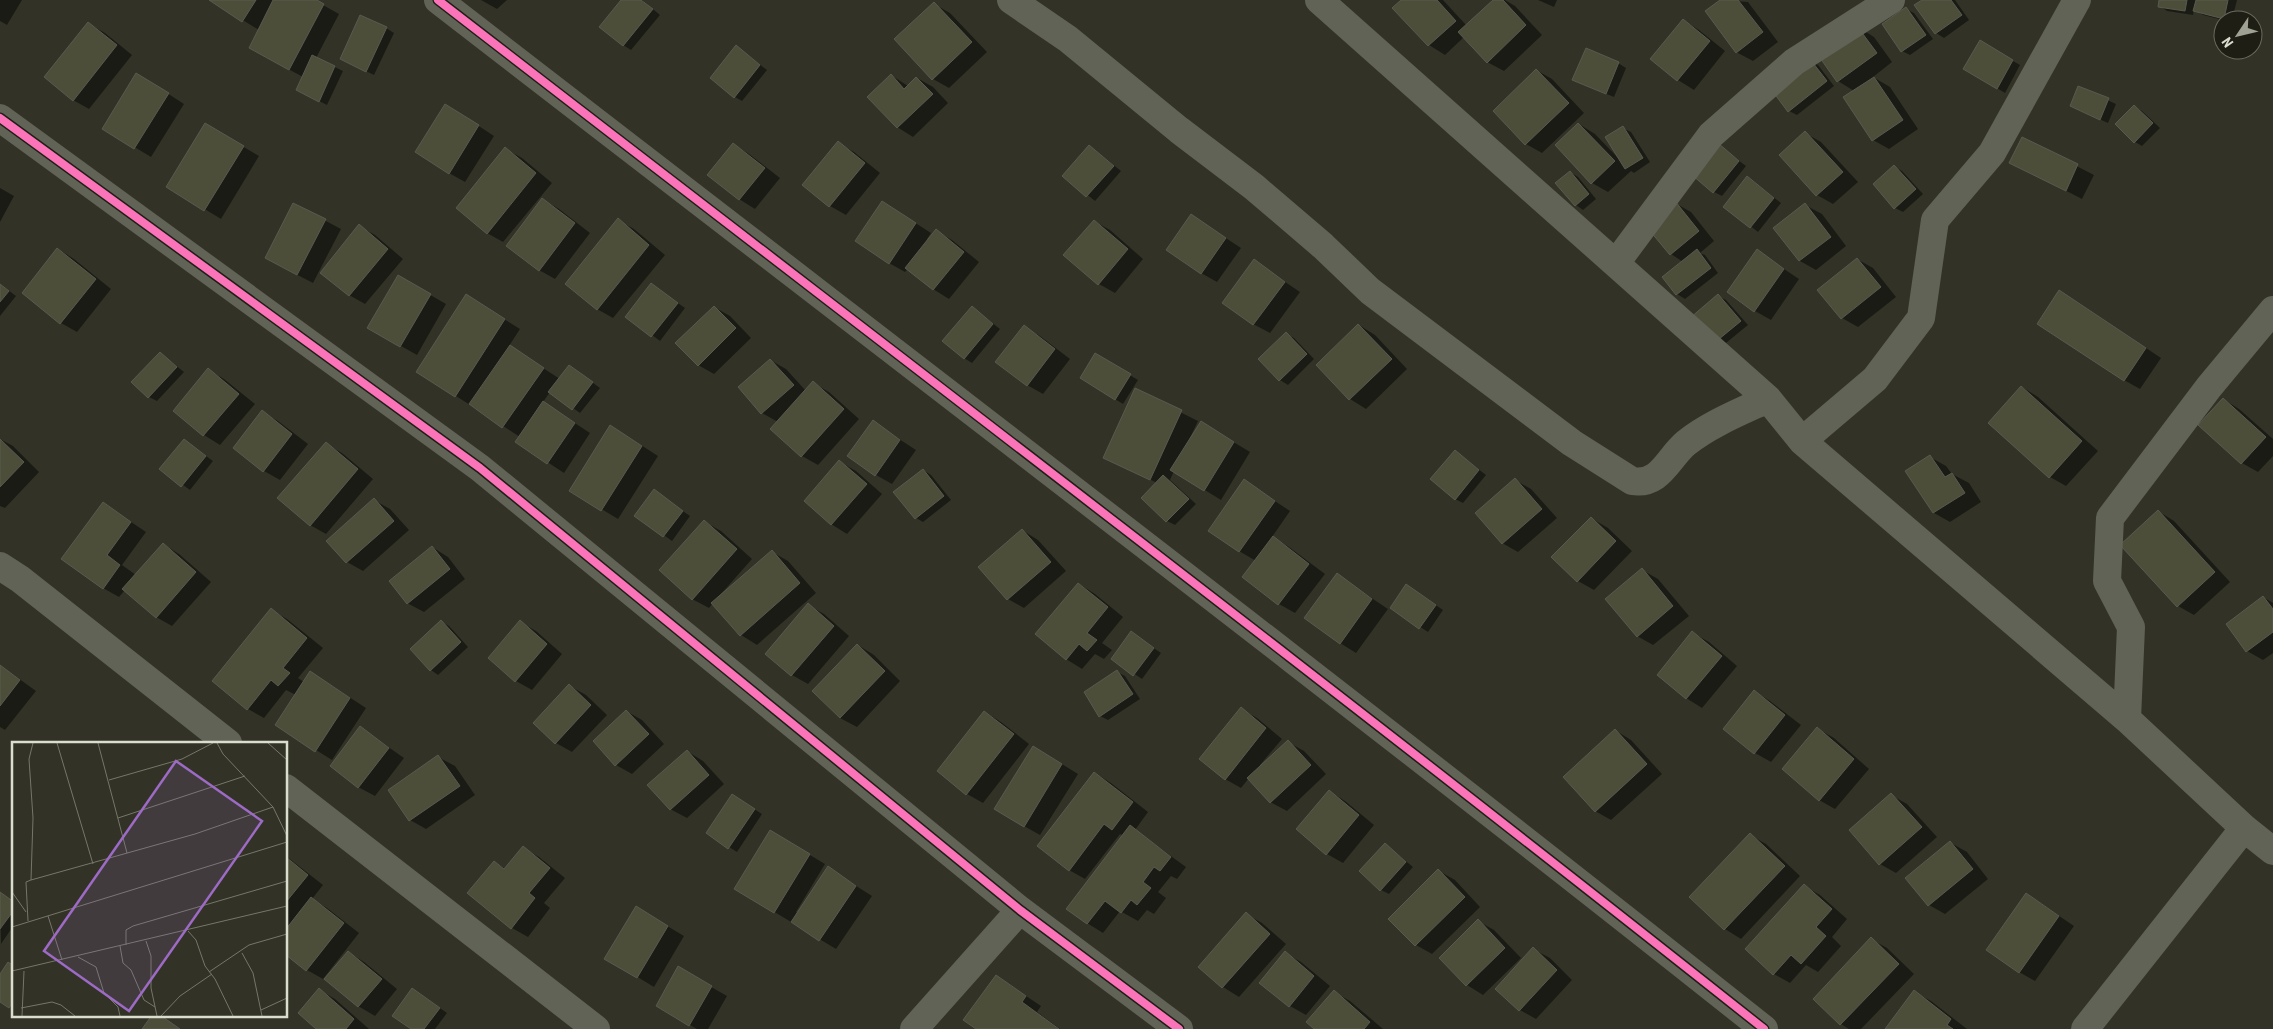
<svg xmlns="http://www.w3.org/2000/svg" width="2273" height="1029" viewBox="0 0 2273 1029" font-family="'Roboto Condensed',sans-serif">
<rect width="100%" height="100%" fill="#323326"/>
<path fill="#0007" d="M0 0H22L7 25 0 21Z
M210 0H314L339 14 316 58 343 71 327 105 305 94 303 77 266 57 259 30Z
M481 0H507L497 9Z
M623 0H642L660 15 631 50 623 45Z
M1402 0H1443L1467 26 1495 0H1505L1515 6 1542 35 1504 71 1487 62 1464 37 1445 55 1429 45 1394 8Z
M1538 0H1557L1554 7Z
M1722 0 1748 2 1778 42 1753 61 1736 52Z
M1924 0H1955L1969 20 1944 38 1936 33 1916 6Z
M2161 0H2237L2232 20H2223L2203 15 2194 10 2193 15 2167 11 2160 6Z
M934 4 950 13 987 52 949 88 933 79Z
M1906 9 1914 13 1933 39 1910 55 1902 51Z
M1683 20 1699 30 1725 51 1694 90 1678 80 1651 59Z
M89 24 105 33 132 55 89 109 73 100Z
M1858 27 1874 37 1892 62 1873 77 1890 87 1918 129 1889 149 1873 140 1854 91 1838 81 1819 56Z
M386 28 394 33 374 75 349 63Z
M1980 42 2020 65 2005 93 1965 69Z
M736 46 767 70 742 101 735 97Z
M1810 61 1818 65 1834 86 1797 115 1789 111Z
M1618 63 1626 68 1614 97 1582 84Z
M1536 70 1552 79 1584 113 1542 153 1526 144Z
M891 75 908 86 917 78 933 87 948 103 913 137 897 127Z
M153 84 184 104 151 157 103 128Z
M2079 87 2116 104 2108 123 2079 110Z
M2134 106 2142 111 2160 128 2142 146 2135 142Z
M462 115 494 136 465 182 449 173Z
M1579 124 1595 134 1620 160 1623 128 1631 132 1650 162 1634 173 1631 171 1608 192 1592 183Z
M1805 133 1821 142 1858 182 1833 204 1817 195 1781 155Z
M222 134 259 156 221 219 167 186Z
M2022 138 2094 175 2082 199 2010 162Z
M838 143 854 152 880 173 846 215 830 206Z
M733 144 749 154 780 178 755 209 739 199Z
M1718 145 1746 166 1722 196 1714 192Z
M1090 146 1121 171 1095 201 1064 176Z
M506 149 522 158 552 183 503 242 487 233Z
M1895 167 1902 171 1923 194 1903 212 1895 208Z
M1570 172 1578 177 1596 199 1583 210 1576 205Z
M1748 177 1781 203 1758 232 1725 206Z
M0 188 14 196 0 222Z
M542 199 559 209 590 233 555 279 539 270Z
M883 202 931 233 927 239 928 241 936 231 952 240 979 262 949 299 933 289 908 269 905 272 889 263Z
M1675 203 1691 212 1714 241 1700 253 1705 255 1718 273 1685 299 1677 294 1683 262 1671 254Z
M294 204 341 229 313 283 282 267Z
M1805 205 1822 214 1846 246 1816 270 1800 261Z
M1191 215 1241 248 1217 282 1201 273Z
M618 220 634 229 665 255 613 318 597 309Z
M1094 221 1110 230 1143 259 1115 293 1099 284Z
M359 226 375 235 403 259 365 304 349 295Z
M58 249 74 259 111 289 77 332 61 323Z
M1757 251 1799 279 1771 320 1755 311Z
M1857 259 1873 268 1896 297 1858 327 1842 318Z
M1254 261 1300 292 1270 333 1253 324Z
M399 277 446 304 417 355 369 328Z
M0 284 16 296 0 316Z
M652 285 685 308 660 341 627 316Z
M1718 296 1726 300 1748 325 1721 347 1714 343Z
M2076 301 2161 358 2140 389 2124 380Z
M482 305 520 329 509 346 560 379 570 366 600 388 580 413 550 392 543 402 590 433 564 473 517 442 520 437 456 396Z
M714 307 730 316 751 338 714 374 698 365Z
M972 307 1000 329 972 363 964 358Z
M1359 325 1375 335 1407 369 1366 409 1350 399 1317 365Z
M1024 327 1040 336 1070 359 1043 394 1027 385Z
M1286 334 1294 338 1314 359 1288 385 1280 380 1260 359Z
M160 353 184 372 157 401 149 397Z
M1096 355 1138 380 1123 404 1081 378Z
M770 360 786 369 806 391 813 383 829 392 859 419 818 465 802 456 778 422 762 413Z
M208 370 224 379 255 404 220 445 204 435 175 410Z
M2022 387 2038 397 2098 451 2066 486 2050 477Z
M1136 390 1198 421 1189 440 1217 432 1250 452 1221 500 1174 471 1170 480 1196 504 1175 525 1167 521 1143 498 1157 483 1105 457Z
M2223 399 2239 409 2273 439V456L2258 472 2242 463 2200 425Z
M262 412 278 421 308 444 280 480 264 471Z
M873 422 916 450 892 484 876 475Z
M627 436 658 456 618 519 570 490Z
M0 439 13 446 39 472 5 508 0 506Z
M184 440 213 461 190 490 161 469Z
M326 444 342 453 373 479 326 534 310 525Z
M1455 451 1486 475 1463 503 1455 499Z
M1930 457 1946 466 1952 474 1969 483 1981 502 1950 522 1934 513 1907 472Z
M840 462 856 471 882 494 847 534 831 524Z
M923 470 931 475 951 500 923 522 916 518Z
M1515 480 1531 489 1557 518 1518 552 1502 543Z
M1245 481 1290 511 1272 537 1289 547 1325 574 1295 613 1279 604 1244 577 1256 561 1239 551Z
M654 491 690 516 672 541 636 515Z
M374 500 390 509 409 530 363 571 347 562Z
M103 503 146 532 122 565 136 575 163 544 179 554 211 582 172 626 156 617 125 590 119 597 103 588Z
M2158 511 2174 521 2230 582 2194 615 2178 606Z
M1591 518 1608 528 1632 551 1594 590 1578 581Z
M705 522 721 531 752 559 721 594 722 595 772 552 788 561 816 593 757 645 741 635 713 603 709 608 692 599Z
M1022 530 1038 540 1066 571 1024 608 1008 599Z
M432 547 448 557 465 579 424 612 407 603Z
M1642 570 1658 579 1689 616 1653 645 1637 636Z
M1337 575 1388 609 1356 653 1340 643Z
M1079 584 1095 594 1123 617 1102 643 1112 650 1104 659 1095 654 1082 669 1066 659Z
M1414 590 1443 610 1428 632 1391 608Z
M2263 597 2273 603V653L2263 660 2247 651 2228 624Z
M808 605 824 614 849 636 808 684 792 675 766 654Z
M271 610 287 619 323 648 298 678 304 682H326L366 708 332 760 316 750 296 695 286 690 264 718 248 709 214 681Z
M442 622 449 626 468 647 438 675 431 670Z
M520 622 536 631 562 654 532 690 516 681 490 658Z
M1132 633 1161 653 1142 679 1112 659Z
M1693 633 1709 642 1737 666 1702 708 1686 698Z
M858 645 874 655 900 681 857 727 840 718 814 691Z
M0 665 36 691 5 730 0 727Z
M1117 672 1125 676 1140 699 1108 720 1100 716Z
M570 686 586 695 607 715 572 752 556 743 535 722Z
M1754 691 1770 701 1801 725 1771 762 1755 753Z
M1241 709 1257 718 1282 739 1260 765 1261 766 1288 742 1304 751 1326 774 1287 811 1270 802 1249 778 1241 788 1225 779Z
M626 711 642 720 664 744 632 774 616 765Z
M985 712 1001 722 1029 744 983 803 967 794Z
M361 728 404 758 375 796 358 787Z
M1818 729 1834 738 1869 769 1835 809 1819 800Z
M1615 730 1631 740 1662 774 1611 820 1595 811Z
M687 751 703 761 724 784 687 818 670 809Z
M1049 756 1078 774 1040 835 1024 826Z
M438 757 455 766 475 795 426 829 410 820 390 791Z
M1095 773 1111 783 1148 812 1135 830 1186 867 1177 879 1171 876 1158 892 1166 898 1154 914 1147 910 1138 921 1120 911 1103 933 1087 923 1124 836 1120 834 1085 879 1069 870Z
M1329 791 1345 801 1374 825 1343 863 1327 854Z
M1891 795 1907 804 1937 837 1896 873 1880 864Z
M740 800 762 814 737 852 707 833Z
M770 831 825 864 796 912 798 913 828 868 872 896 836 949 736 889Z
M1750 835 1766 844 1800 876 1741 939 1725 929 1691 897Z
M1951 843 1967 852 1988 879 1945 914 1929 905Z
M1386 845 1413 867 1389 894 1381 890Z
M523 848 539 857 565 878 544 903 550 908 528 937 512 928 494 862 506 869Z
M286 856 323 885 312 899 327 908 359 933 323 979 307 970 286 929Z
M1439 871 1455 880 1480 907 1432 954 1416 945Z
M1804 886 1820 895 1847 919 1832 937 1841 946 1818 972 1806 965 1790 983 1774 974Z
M0 893 14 902V925L1 944Z
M2027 894 2074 926 2035 981 2019 972Z
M1246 914 1262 923 1286 944 1239 997 1223 987 1200 967Z
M652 917 684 936 654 987 606 958Z
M1478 921 1494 930 1521 958 1483 995 1467 985Z
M1871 939 1887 948 1914 974 1861 1029H1849L1841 1024 1814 999Z
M1533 949 1550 958 1572 980 1536 1019 1520 1010 1497 989Z
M348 952 364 962 397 989 375 1016 358 1006Z
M1285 953 1301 962 1330 986 1306 1015 1290 1006 1260 983Z
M14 967V1009L0 1000V977Z
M678 968 727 996 708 1029H697L657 1006Z
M996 976 1041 1006 1037 1012 1060 1029H978Z
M319 990 335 999 369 1029H318Z
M1334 992 1350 1001 1383 1029H1316Z
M1914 992 1931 1001 1967 1029H1887Z
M420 994 447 1013 435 1029H413Z"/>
<path fill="#4d4e3a" stroke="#595a4f" d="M209 0H256L242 22Z
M273 0H317L324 4 289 70 249 48Z
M621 0H641L653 9 623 46 599 27Z
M1401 0H1437L1456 21 1428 46 1392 8Z
M1493 0H1503L1526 25 1487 63 1458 32Z
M1720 0H1738L1763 32 1736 53 1705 11Z
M1922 0H1951L1962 15 1935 34 1914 5Z
M2159 0H2187L2185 11 2158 7Z
M2196 0H2228L2224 19 2193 11Z
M934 2 972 42 932 80 894 39Z
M1906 7 1926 35 1901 52 1882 24Z
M360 15 387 27 366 72 340 59Z
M1683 19 1710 41 1677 81 1650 59Z
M88 22 117 45 73 101 44 77Z
M1857 26 1877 53 1837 82 1818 55Z
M1980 40 2013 60 1997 89 1963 69Z
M736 45 760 65 734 98 710 78Z
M1586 48 1619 62 1606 94 1572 80Z
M312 55 335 66 319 102 296 90Z
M1810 59 1827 81 1788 112 1771 89Z
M1536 69 1569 103 1525 145 1493 111Z
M136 73 169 93 134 149 102 129Z
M891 74 904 89 916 77 933 94 897 128 867 97Z
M1874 77 1903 120 1872 141 1843 97Z
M2078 86 2109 98 2100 120 2070 106Z
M445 104 479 125 449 174 415 152Z
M2134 105 2153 123 2134 143 2115 124Z
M205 123 244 146 204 211 166 187Z
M1578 123 1615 161 1591 184 1555 145Z
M1623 126 1643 158 1625 169 1605 137Z
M1805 131 1843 172 1816 196 1779 155Z
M2022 137 2078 164 2066 191 2009 163Z
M838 141 865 163 829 207 802 185Z
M733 143 765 168 739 200 707 175Z
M1718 143 1739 161 1713 193 1692 175Z
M1089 145 1114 166 1086 197 1062 176Z
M505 147 536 173 487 234 456 208Z
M1894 165 1916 189 1894 209 1873 184Z
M1570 171 1589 194 1575 206 1555 183Z
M1747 176 1774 198 1750 228 1723 207Z
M542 198 575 223 539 271 506 246Z
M882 201 916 223 889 264 855 241Z
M1675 201 1699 231 1670 255 1645 225Z
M293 203 326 219 297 275 265 258Z
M1805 203 1831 237 1799 261 1773 228Z
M1191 214 1226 238 1201 274 1166 250Z
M618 218 649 245 597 310 565 284Z
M1094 220 1128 249 1098 285 1063 255Z
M359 224 388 249 349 296 320 273Z
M936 229 964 252 933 290 905 268Z
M57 248 96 279 60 324 22 293Z
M1697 249 1711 268 1676 295 1662 277Z
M1757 249 1784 269 1754 312 1727 292Z
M1857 258 1881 287 1841 319 1817 290Z
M1254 259 1285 282 1253 325 1222 303Z
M398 275 431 294 400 347 367 328Z
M651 283 678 303 651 337 625 317Z
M0 284 9 291 0 302Z
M2059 290 2146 348 2124 381 2037 324Z
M466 294 505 319 455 397 416 372Z
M1718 294 1741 321 1713 344 1690 318Z
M714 306 736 328 698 366 675 343Z
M972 306 993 324 964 359 942 341Z
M1358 324 1392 359 1349 400 1316 365Z
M1024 325 1055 349 1027 386 995 362Z
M1286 332 1307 354 1279 381 1258 359Z
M510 345 544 368 502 428 469 404Z
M160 352 177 367 148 398 131 382Z
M1095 353 1131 374 1115 400 1080 378Z
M770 359 794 385 761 414 738 387Z
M569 365 593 382 572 410 548 392Z
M208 368 239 394 203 436 173 411Z
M813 381 844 409 801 457 770 429Z
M2021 386 2082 441 2049 478 1988 423Z
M1135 388 1182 410 1150 480 1103 458Z
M2223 398 2266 437 2241 464 2198 425Z
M543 401 575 423 547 464 515 442Z
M262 410 292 434 263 472 233 448Z
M873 420 900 440 875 476 847 456Z
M1201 421 1234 442 1204 491 1170 470Z
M610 425 642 446 601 511 569 491Z
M0 439 24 462 0 487Z
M184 439 206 456 181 487 159 469Z
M326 442 358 469 310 526 277 498Z
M1455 450 1479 470 1455 500 1430 479Z
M1930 455 1945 477 1952 473 1965 493 1933 513 1905 471Z
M839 460 867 484 831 525 804 501Z
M923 469 944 496 915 519 893 492Z
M1163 475 1189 499 1166 522 1141 498Z
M1515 478 1542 509 1502 544 1475 513Z
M1244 479 1275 501 1239 552 1208 531Z
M654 489 683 511 663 537 634 516Z
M374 498 394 521 346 563 326 541Z
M103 502 131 522 107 555 120 565 103 589 61 559Z
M2158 510 2215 572 2177 607 2120 545Z
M1591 517 1616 541 1577 582 1551 557Z
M704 520 737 549 692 600 659 570Z
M1022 529 1051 562 1007 600 978 567Z
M1273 536 1309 564 1278 605 1242 577Z
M163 543 196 572 156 618 122 589Z
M432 546 450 569 407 604 389 581Z
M772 550 800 583 740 636 711 603Z
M1642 568 1673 606 1637 637 1605 599Z
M1337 573 1372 599 1340 644 1304 618Z
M1078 583 1108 607 1087 633 1097 640 1087 651 1079 644 1066 660 1035 634Z
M1406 584 1436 605 1419 629 1390 608Z
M2263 596 2273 609V632L2246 652 2226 624Z
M808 603 834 626 791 676 765 654Z
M271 608 307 638 283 668 290 673 278 686 271 680 247 710 212 681Z
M441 620 461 642 430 671 410 649Z
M520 620 547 644 515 682 488 658Z
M1131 631 1154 648 1133 676 1111 659Z
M1692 631 1722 656 1686 699 1657 675Z
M857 644 885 671 840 718 812 691Z
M0 665 20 680 0 706Z
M1117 670 1133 694 1099 717 1084 692Z
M310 671 350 698 315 752 275 725Z
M569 684 591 705 555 744 533 723Z
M1754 690 1785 715 1754 754 1723 729Z
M1241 707 1266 728 1225 780 1199 759Z
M626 710 649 734 615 766 593 741Z
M984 711 1014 734 966 795 937 771Z
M360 726 389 748 358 788 330 766Z
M1817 727 1854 759 1819 801 1782 769Z
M1615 729 1647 764 1595 812 1563 777Z
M1288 740 1311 765 1270 803 1247 778Z
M1033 746 1062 764 1024 827 994 809Z
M687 750 709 775 670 810 647 785Z
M438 755 460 786 409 821 388 790Z
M1094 772 1133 802 1112 830 1104 824 1069 871 1037 846Z
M1329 790 1359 815 1326 855 1296 829Z
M1891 793 1922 827 1879 865 1849 830Z
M732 794 755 809 728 849 706 833Z
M1130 825 1171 857 1160 871 1154 867 1143 882 1151 888 1137 905 1131 900 1121 913 1105 901 1087 924 1066 909Z
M770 830 810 854 774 913 734 889Z
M1750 833 1785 866 1724 930 1689 897Z
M1950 841 1973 869 1928 906 1905 878Z
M1385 843 1406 862 1380 891 1359 871Z
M523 846 550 868 529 893 535 898 511 929 467 893 494 861 504 869Z
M286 857 308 875 286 902Z
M828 866 856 886 819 941 791 922Z
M1438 869 1465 897 1415 946 1388 919Z
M1804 884 1832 909 1816 927 1826 936 1801 964 1791 955 1773 975 1745 949Z
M0 892 14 902V910L0 929Z
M2026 893 2059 916 2019 973 1986 950Z
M311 897 344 923 306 971 286 955V929Z
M636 906 668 926 637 978 604 959Z
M1246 912 1270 934 1222 988 1198 967Z
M1478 919 1505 948 1466 986 1439 958Z
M1871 937 1899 964 1840 1025 1813 999Z
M1533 947 1557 970 1519 1011 1495 989Z
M348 951 382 979 358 1007 324 979Z
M1285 951 1314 976 1289 1007 1259 983Z
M8 962 14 966V1001L9 1008 0 1002V974Z
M678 966 712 986 689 1026 656 1006Z
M996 975 1026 996 1022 1002 1059 1029H976L963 1020Z
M319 988 354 1019 346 1029H316L298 1013Z
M412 988 440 1008 424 1029H411L392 1016Z
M1334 990 1370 1022 1364 1029H1314L1306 1022Z
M1914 990 1951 1019 1947 1025 1953 1029H1885Z
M152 1015H160L180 1029H142Z"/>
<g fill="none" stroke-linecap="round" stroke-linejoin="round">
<path stroke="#626357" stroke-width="28" d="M438 0C880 342 1326 681 1764 1029
M1011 0 1068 39 1179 130 1254 187 1323 246 1370 291 1572 443 1632 481C1660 486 1668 458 1686 443 1710 424 1740 412 1768 399
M1319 0 1768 399 1802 441 2127 719 2244 828 2273 851
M0 118 480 468 1020 910 1179 1029
M1616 263 1711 135 1794 62 1891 0
M1802 441 1875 379 1921 318 1935 220 1992 153 2077 0
M0 566 20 579 228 743
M2127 719 2131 627 2107 581 2110 518 2209 387 2273 310
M286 788 596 1029
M914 1029 1020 910
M2085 1029 2244 828"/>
<defs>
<path id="cycleway" d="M438 0C880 342 1326 681 1764 1029
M0 118 480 468 1020 910 1179 1029"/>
</defs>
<use href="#cycleway" stroke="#1e1e14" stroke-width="11"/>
<use href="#cycleway" stroke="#fb73b8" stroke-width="8"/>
</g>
<g transform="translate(12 742)">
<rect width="275" height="275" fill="#323326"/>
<path fill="none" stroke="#76776a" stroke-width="1" d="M45 1 81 122M86 1 115 111M205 1 211 12 261 65 275 94M256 1 275 18M97 38 170 17 201 1M106 76 233 34M19 138 21 76 17 17 21 1M0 150 14 170M36 174 50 218M16 179 14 140 19 138 183 92 261 65M0 185 275 100M176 189 184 198 193 224 203 237 221 274M134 199 139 214V246L145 274M114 203V188L121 184 275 139M108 204 111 221 119 228 132 258 143 265M230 211 241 231 250 274M66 215 84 225 92 251 106 265 108 274M0 229 275 164M197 230 237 203 275 192M9 266 40 260 49 263 63 274M249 268 275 256M10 274 12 229M149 274 168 254 200 232"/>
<path fill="#9d6ac5" fill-opacity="0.15" stroke="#9d6ac5" stroke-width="2.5" d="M164 19 250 79 117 269 32 209Z"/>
<rect width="275" height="275" fill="none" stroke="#dbddcf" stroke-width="2.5"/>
</g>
<g transform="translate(2238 35) rotate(235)"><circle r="24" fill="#1e1e14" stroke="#6a6a5f"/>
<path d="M0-4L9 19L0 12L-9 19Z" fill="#a0a294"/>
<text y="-8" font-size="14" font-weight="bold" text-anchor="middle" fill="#dbddcf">N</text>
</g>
</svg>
